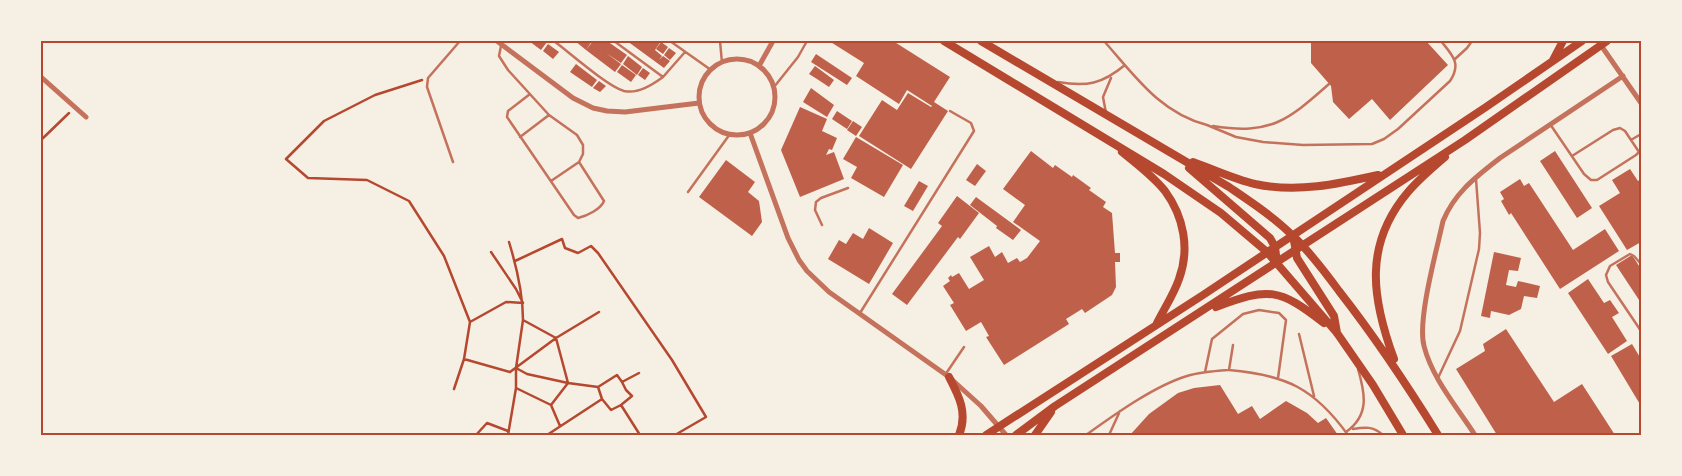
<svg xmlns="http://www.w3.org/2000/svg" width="1682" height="476" viewBox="0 0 1682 476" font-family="'DejaVu Sans',sans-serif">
<rect width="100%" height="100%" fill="#f6efe4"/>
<path fill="#bf614a" d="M529 41H545L547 42 541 50Z
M575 41H592L586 50Z
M593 41H607L627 55 621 63 606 53 621 64 615 72 586 50Z
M627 41H661L655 50 662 56 659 60 663 56 670 61 664 68Z
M829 41H893L950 77 934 102 948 111 911 169 859 136 882 100 897 110 908 93 931 107 932 106 907 90 899 104 856 76 864 63Z
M1311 41H1426L1448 65 1390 120 1372 99 1349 119 1333 102 1331 86 1311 63Z
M661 42 668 47 663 54 656 49Z
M548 44 559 52 553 59 543 51Z
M669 48 676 53 670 60 664 55Z
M816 54 852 78 847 85 811 62Z
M628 56 642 67 637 75 623 64Z
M576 64 597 80 592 87 570 72Z
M622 65 629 70 624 77 617 72Z
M815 66 834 80 829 87 817 79 820 74 817 79 809 74Z
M643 68 650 73 645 80 638 75Z
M629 70 636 75 631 82 624 77Z
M599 81 606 86 600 92 593 88Z
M811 88 834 105 827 117 803 102Z
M800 107 827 119 822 131 837 138 832 150 829 149 826 155 834 152 844 179 800 197 781 150Z
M837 111 852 121 847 129 832 119Z
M853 121 862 127 856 136 847 130Z
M856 137 903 165 884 197 851 178 857 167 843 159Z
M1031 151 1053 168 1055 165 1072 177 1073 175 1091 188 1089 190 1106 202 1103 207 1112 213 1115 253H1120V262H1115L1116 287 1112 295 1085 313 1082 309 1066 319 1069 324 1004 365 986 337 989 336 981 322 966 331 950 305 954 303 943 286 950 281 948 278 951 275 952 277 959 273 969 289 984 280 970 257 989 246 995 257 1002 252 1008 263 1017 258 1020 262 1027 258 1040 241 1013 222 1025 205 1003 189Z
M1555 151 1592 208 1577 218 1540 161Z
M726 160 755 182 748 192 759 201 762 222 752 236 699 197Z
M977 164 986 171 975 186 966 180Z
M1630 169 1638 181 1641 179V242L1627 250 1599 206 1620 193 1612 180Z
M1520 179 1524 186 1529 183 1573 250 1605 229 1619 251 1560 289 1511 213 1509 215 1501 201 1504 199 1500 192Z
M919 181 928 186 913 211 904 206Z
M957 196 979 213 960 239 958 237 907 305 892 294 942 226 938 223Z
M976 197 1021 230 1013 240 996 228 997 226 970 205Z
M869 228 893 243 869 284 828 259 839 240 846 244 853 233 863 239Z
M1494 252 1521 258 1518 271 1509 270 1506 285 1516 287 1518 281 1540 286 1537 298 1524 296 1521 309 1509 315 1491 311 1490 318 1481 316Z
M1632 255 1641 269V303L1616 265Z
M1588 279 1604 303 1610 300 1619 313 1612 317 1627 341 1608 354 1568 293Z
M1506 329 1554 402 1582 384 1615 435H1497L1456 369 1485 351 1483 344Z
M1632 344 1641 359V406L1611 356Z
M1220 385 1238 414 1252 406 1260 419 1286 401 1307 413 1318 423 1326 418 1338 435H1130L1149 414 1178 393 1194 388Z"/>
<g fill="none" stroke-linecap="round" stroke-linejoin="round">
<path stroke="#b5482f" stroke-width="2.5" d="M422 80 375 95 324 121 286 159 308 178 367 180 409 201 444 256 470 322 506 302 523 303 516 289 491 252
M41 140 69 113
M509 242C517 268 523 293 523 320
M515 261 562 239 565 248 578 253 591 246 598 253 672 360 706 417 675 435
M464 359 470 322
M516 368 527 374 568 383 556 338 523 320 516 368V388
M598 387 617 375 622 382 639 373
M454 389 464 359 510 372 556 338 599 312
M551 405 568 383 598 387 602 399
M621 405 632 396 626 390 622 382
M476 435 487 423 508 431
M508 435 516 388 551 405 560 426
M547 435 602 399 611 410 621 405 640 435"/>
<path stroke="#c5725c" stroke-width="2.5" d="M554 41C570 53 607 86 624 91 638 94 652 85 663 77
M614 41 663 77 685 52
M670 41 711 70
M720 41 722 63
M1104 41C1135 76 1160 113 1207 125
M501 46 499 56 508 70 549 115 577 135 583 145V154L579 162 551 181
M1455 59 1467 48 1472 41
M1058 82C1087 87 1102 84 1125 65
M774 87 798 57 807 41
M530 94 508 111 507 117 574 215 578 218C587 216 601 209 604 201L579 162
M1106 113 1103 97 1111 78
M1550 124 1584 174 1591 180H1597L1636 155 1639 152 1625 131 1620 128 1613 130 1572 156
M1207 125 1236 137 1263 142 1303 145 1372 144 1384 139 1398 129 1450 81C1462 63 1452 55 1441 41
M1213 126C1271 135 1287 121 1329 84
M520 137 549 115
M1631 140 1641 134
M453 162 427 87 428 78 460 41
M688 192 730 134
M822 225 815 210 816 202 821 198 848 188
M1641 264 1634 256 1630 254 1610 266 1606 275 1608 282 1641 331
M860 313 974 131 971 123 950 111
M1299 334 1314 396
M1233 345 1229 370C1286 375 1314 388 1348 435
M1205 372 1212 339 1243 314 1259 310 1279 313 1286 320 1278 378
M945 375 964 347
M1438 378 1460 331 1479 249 1480 233 1476 179
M1353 429C1365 427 1373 426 1383 435
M1346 432C1370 415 1365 393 1358 369
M1086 435C1114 415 1154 386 1187 376 1200 372 1215 371 1229 370
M1109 435 1120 411"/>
<path stroke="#c5725c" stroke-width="5" d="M497 41 573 98 593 108 607 111 625 112 699 103
M1598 41 1641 103
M699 97a38 38 0 1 1 76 0a38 38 0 1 1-76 0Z
M759 66 773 41
M41 77 86 117
M750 133 788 238 799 260 807 271 829 292 949 377 981 406 1006 435
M1475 435C1457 407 1432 378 1424 346 1417 320 1437 249 1443 221 1455 192 1476 177 1500 158L1623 76"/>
<path stroke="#b5482f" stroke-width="8" d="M944 41 1164 174 1221 213 1267 252 1337 333 1373 385 1403 435
M981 41 1229 187C1251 202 1274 217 1293 236 1310 252 1325 272 1339 291 1375 337 1407 385 1438 435
M1553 60 1563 41
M1122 152C1137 164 1153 176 1165 191 1184 217 1190 249 1179 279 1174 294 1164 309 1157 323
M1193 162C1213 169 1234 179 1255 184 1297 193 1338 184 1378 175
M1189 168 1270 238 1275 247 1277 263
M1293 235 1297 258 1334 316 1337 333
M1216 307C1269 287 1279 288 1324 323
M1394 359C1372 299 1363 245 1408 192 1419 179 1432 168 1445 157
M949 377C959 396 968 413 959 435
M986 435 1203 295 1486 107 1582 41
M1016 435 1055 406 1465 140 1607 41
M1035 435 1051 412"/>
</g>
<rect width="1682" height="476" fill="none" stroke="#f6efe4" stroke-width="85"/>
<rect x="42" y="42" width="1598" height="392" fill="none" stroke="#b5482f" stroke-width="2"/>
</svg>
